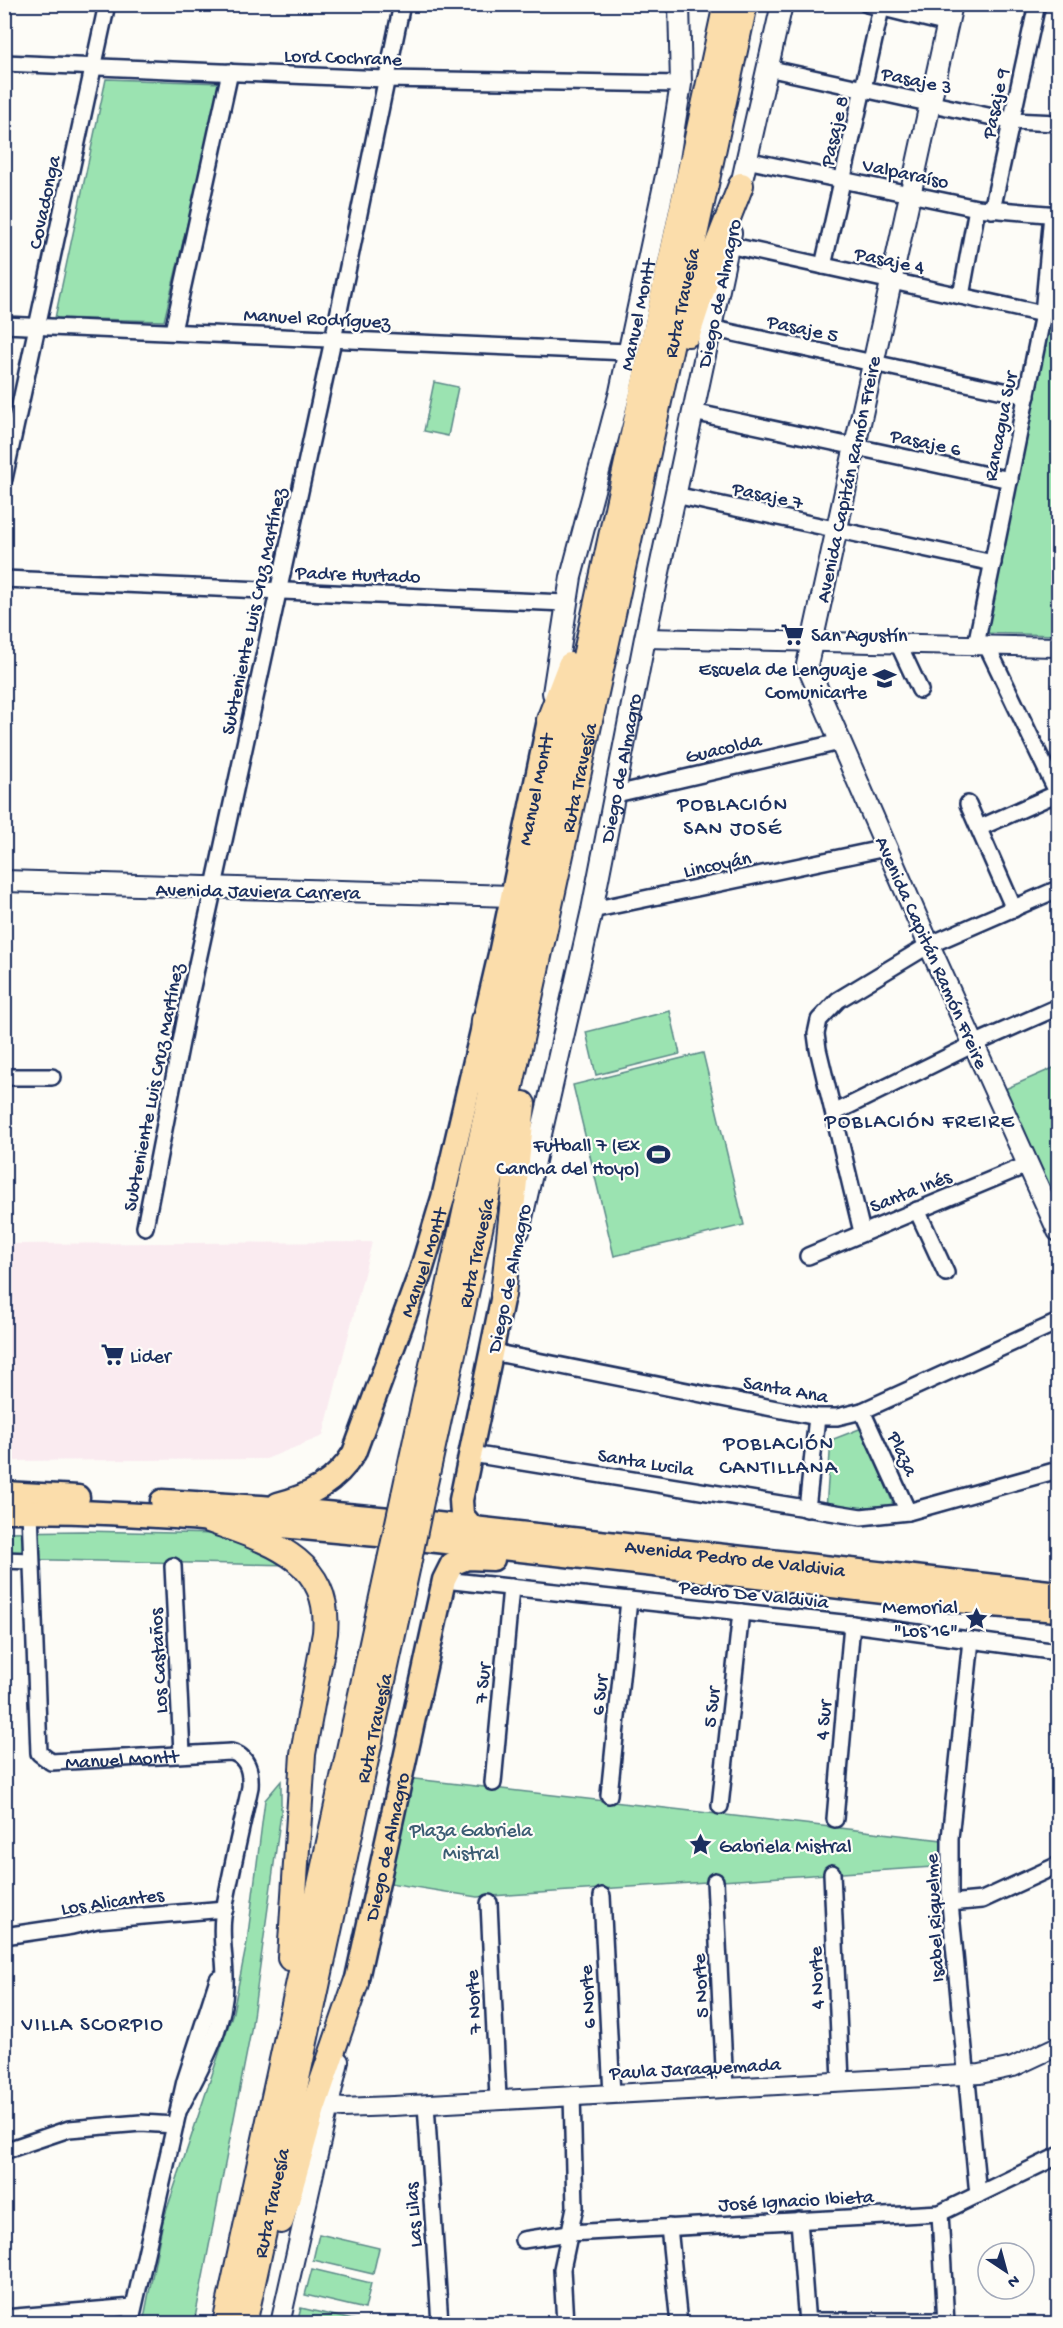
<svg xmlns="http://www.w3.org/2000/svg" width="1063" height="2328" viewBox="0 0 1063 2328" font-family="'Gochi Hand',sans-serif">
<rect width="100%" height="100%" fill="#fdfcf7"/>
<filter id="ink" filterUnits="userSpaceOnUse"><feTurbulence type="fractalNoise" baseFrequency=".0167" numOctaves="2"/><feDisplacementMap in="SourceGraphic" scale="12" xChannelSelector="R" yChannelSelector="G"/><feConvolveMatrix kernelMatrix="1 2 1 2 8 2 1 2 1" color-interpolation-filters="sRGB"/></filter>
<g filter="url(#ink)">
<path fill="#faebf0" d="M372 1242 323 1436 266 1459 5 1461V1244Z"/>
<path fill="#9be3b1" stroke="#5b8988" stroke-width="1.5" d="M106 79 221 83 164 321 55 318Z
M1054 233H1058V635L982 633Z
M434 382 458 387 448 436 424 431Z
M670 1011 680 1054 596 1075 586 1032Z
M703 1053 744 1225 614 1256 573 1085Z
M1058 1066V1212L1003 1090Z
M862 1428 894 1506 826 1509 831 1440Z
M82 1531 219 1534 292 1565 5 1559V1532Z
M406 1778 942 1840V1863L933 1867 477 1897 383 1882Z
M281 1781V1813L251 2031 194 2323H143L163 2221 233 2012 247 1942 265 1800Z
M319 2234 379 2248 373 2274 313 2260Z
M312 2269 371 2283 365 2309 305 2295Z
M301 2308 361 2322 360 2323H297Z"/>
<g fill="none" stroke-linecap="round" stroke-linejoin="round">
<defs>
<g id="minor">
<path d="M867 4 948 24"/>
<path d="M4 63 385 79 681 84"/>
<path d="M767 68 1011 121 1058 123"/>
<path d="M746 160 977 208 1058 215"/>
<path d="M992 210 1037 4"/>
<path d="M728 245 1043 314"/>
<path d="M823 266 882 4"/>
<path d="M961 296 977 208"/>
<path d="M4 325 628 352"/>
<path d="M710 328 1027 396"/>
<path d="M173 331 230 72"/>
<path d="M693 412 1010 480"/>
<path d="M4 479 107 4"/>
<path d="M675 495 993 563"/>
<path d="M4 579 566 603"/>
<path d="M898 643 920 690"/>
<path d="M976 645 1043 314 1052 214"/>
<path d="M987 646 1058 794"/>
<path d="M616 794 840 742"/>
<path d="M968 804 1014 909"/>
<path d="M979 828 1058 793"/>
<path d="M592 910 886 848"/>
<path d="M4 1077H52"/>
<path d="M834 1113 974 1044 1058 1007"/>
<path d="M917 1210 946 1273"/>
<path d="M145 1227 189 1001 333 340 402 4"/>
<path d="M862 1232 818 1049 816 1034 819 1020 838 1000 929 945 1058 889"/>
<path d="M808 1256 1029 1164"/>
<path d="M492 1352 817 1417H837L862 1411 1058 1322"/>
<path d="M862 1411 908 1512"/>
<path d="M472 1454 861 1517 908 1512 1058 1470"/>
<path d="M807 1509 817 1417"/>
<path id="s1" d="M30 1511 39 1753 51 1762 231 1752C248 1756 251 1772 250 1787 241 1830 230 1874 223 1917 220 1940 226 1962 225 1985 225 2028 199 2071 180 2108"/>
<path d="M4 1560 30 1561"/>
<path d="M173 1566 182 1753"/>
<path d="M444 1580 852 1624 1058 1652"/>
<path d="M971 1640 950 1838V1903L978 2195"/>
<path d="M493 1783 511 1587"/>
<path d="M609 1795 629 1600"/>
<path d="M720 1806 741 1612"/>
<path d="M835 1819 852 1624"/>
<path d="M832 1873 841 2081"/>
<path d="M715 1881 725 2088"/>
<path d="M602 1896 612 2095"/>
<path d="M489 1903 498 2098"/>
<path d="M950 1903 982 1900 1058 1865"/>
<path d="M4 1936 72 1926 97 1920 225 1909"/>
<path d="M426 2104 440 2324"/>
<path d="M4 2151 69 2129 141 2123 175 2125"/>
<path d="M940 2213 946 2324"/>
<path d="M799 2220 807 2324"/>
<path d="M669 2227 679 2324"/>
<path d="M523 2240 569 2233 940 2213 1058 2156"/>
<path d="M4 2318 133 2307"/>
<path d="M807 2321H946"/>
<path d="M130 2324 185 2081 218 1979"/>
<path d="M565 2324 562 2269 575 2207 572 2095"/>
</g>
<path id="tertiary" d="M645 638 1058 647
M329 2106 342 2108 393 2106 980 2074 1013 2067 1058 2046
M280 2324 339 2061"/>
<g id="secondary">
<path d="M952 4 807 665 929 945 1058 1231"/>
<path d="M738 198 782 4"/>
<path id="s2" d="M553 693 571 577 620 392 667 171 681 84 679 4"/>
<path d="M4 881 512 896"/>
<path id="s3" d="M519 1231 592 910 645 638 731 233"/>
</g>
<g id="primary">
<path d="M4 1493 78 1497"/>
<path id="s4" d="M162 1501 261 1507 411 1521 1058 1593"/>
<path id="s5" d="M278 1504C310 1496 336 1482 354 1453L421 1271 443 1198 500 954 549 720"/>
<path d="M4 1511C132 1510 260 1524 387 1536 589 1556 790 1581 991 1605L1058 1610"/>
<path d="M473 1528 462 1515 461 1500 503 1295"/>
<path id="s6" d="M356 1983 444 1580 452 1564 467 1558 493 1559"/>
</g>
<g id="trunk">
<path d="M688 334 715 251 741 185"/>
<path d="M549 720 570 665"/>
<path d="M480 1080 484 1020"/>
<path d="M503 1295 523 1104"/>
<path d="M404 1495 726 4"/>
<path id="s7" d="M422 1497 745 4"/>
<path d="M209 1520C266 1541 332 1557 325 1633L303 1754 290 1958"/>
<path d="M281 2221 313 2108 356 1983"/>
<path d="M225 2324 390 1560"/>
<path id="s8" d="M244 2324 408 1565"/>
</g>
</defs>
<use href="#minor" stroke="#1b2f5e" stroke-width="20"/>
<use href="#tertiary" stroke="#1b2f5e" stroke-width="22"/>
<use href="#secondary" stroke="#1b2f5e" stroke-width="24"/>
<use href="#primary" stroke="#1b2f5e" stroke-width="27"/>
<use href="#trunk" stroke="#1b2f5e" stroke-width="28"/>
<use href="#minor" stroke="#fdfcf7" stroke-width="15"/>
<use href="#tertiary" stroke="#fdfcf7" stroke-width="18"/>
<use href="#secondary" stroke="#fdfcf7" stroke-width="20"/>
<use href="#primary" stroke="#fbddab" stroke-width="22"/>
<use href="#trunk" stroke="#fbddab" stroke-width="24"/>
<defs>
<path id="trunk-bridge" d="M390 1560 404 1495
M408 1565 422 1497"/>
</defs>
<use href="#trunk-bridge" stroke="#1b2f5e" stroke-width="28" stroke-linecap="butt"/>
<use href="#trunk-bridge" stroke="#fbddab" stroke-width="24"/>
</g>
</g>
<defs>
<symbol id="supermarket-bare" viewBox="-9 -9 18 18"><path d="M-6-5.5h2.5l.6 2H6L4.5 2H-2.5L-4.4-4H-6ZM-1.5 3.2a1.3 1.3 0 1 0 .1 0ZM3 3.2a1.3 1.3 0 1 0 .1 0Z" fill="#1b2f5e" stroke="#fdfcf7" stroke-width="2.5" paint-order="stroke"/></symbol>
<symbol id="school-bare" viewBox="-9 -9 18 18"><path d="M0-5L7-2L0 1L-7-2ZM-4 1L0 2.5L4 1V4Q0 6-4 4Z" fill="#1b2f5e" stroke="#fdfcf7" stroke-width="2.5" paint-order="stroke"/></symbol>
<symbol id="stadium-bare" viewBox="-9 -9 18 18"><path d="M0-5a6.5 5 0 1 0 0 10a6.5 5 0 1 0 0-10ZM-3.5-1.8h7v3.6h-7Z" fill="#1b2f5e" stroke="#fdfcf7" stroke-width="2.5" paint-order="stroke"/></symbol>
<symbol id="sight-bare" viewBox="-9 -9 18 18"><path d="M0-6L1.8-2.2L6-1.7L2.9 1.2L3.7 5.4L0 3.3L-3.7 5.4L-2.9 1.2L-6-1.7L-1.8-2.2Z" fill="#1b2f5e" stroke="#fdfcf7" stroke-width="2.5" paint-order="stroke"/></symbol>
</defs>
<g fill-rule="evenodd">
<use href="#supermarket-bare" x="776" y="618" width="33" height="33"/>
<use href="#school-bare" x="868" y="662" width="33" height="33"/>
<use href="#stadium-bare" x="642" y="1138" width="33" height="33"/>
<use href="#supermarket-bare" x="96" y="1338" width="33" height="33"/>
<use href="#sight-bare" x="960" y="1602" width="33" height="33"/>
<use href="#sight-bare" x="684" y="1828" width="33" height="33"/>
</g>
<g text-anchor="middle" stroke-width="4.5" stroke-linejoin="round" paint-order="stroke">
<g font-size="20" fill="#1b2f5e" stroke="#fdfcf7">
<text transform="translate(343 56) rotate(2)" y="7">Lord Cochrane</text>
<text transform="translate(917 79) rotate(12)" y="7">Pasaje 3</text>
<text transform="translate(994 103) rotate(-78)" y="7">Pasaje 9</text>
<text transform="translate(833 131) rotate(-77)" y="7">Pasaje 8</text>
<text transform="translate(906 172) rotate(12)" y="7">Valparaíso</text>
<text transform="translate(43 202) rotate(-78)" y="7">Covadonga</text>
<text transform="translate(890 259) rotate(12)" y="7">Pasaje 4</text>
<text transform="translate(718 293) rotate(-78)" y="7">Diego de Almagro</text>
<text dy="7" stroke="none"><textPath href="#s7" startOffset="1222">Ruta Travesía</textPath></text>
<text dy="7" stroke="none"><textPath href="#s2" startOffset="388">Manuel Montt</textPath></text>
<text transform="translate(317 317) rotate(3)" y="7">Manuel Rodríguez</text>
<text transform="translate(803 327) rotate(12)" y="7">Pasaje 5</text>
<text transform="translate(999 426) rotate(-79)" y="7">Rancagua Sur</text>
<text transform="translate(926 441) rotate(12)" y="7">Pasaje 6</text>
<text transform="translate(847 479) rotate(-78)" y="7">Avenida Capitán Ramón Freire</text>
<text transform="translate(768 494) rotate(12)" y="7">Pasaje 7</text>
<text transform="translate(358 573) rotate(2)" y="7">Padre Hurtado</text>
<text transform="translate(252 611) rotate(-78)" y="7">Subteniente Luis Cruz Martínez</text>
<text transform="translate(723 747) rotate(-13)" y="7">Guacolda</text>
<text dy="7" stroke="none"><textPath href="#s3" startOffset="474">Diego de Almagro</textPath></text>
<text dy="7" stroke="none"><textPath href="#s7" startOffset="736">Ruta Travesía</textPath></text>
<text dy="7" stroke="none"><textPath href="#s5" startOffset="783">Manuel Montt</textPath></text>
<text transform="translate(717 863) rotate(-12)" y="7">Lincoyán</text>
<text transform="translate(258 890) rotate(1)" y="7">Avenida Javiera Carrera</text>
<text transform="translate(933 952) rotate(66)" y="7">Avenida Capitán Ramón Freire</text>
<text transform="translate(152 1087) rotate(-79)" y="7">Subteniente Luis Cruz Martínez</text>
<text transform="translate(910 1190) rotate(-22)" y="7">Santa Inés</text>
<text dy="7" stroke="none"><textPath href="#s7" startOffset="250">Ruta Travesía</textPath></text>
<text dy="7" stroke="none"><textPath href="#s5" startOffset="297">Manuel Montt</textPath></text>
<text transform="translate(508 1278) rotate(-78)" y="7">Diego de Almagro</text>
<text transform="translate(786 1388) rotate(10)" y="7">Santa Ana</text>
<text transform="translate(904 1453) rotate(65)" y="7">Plaza</text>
<text transform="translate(646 1461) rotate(9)" y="7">Santa Lucila</text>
<text dy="7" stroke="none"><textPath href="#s4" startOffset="576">Avenida Pedro de Valdivia</textPath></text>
<text transform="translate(754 1593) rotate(6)" y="7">Pedro De Valdivia</text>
<text transform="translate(157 1661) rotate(-93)" y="7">Los Castaños</text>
<text transform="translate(481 1683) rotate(-85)" y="7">7 Sur</text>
<text transform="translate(598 1695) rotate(-84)" y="7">6 Sur</text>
<text transform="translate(710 1707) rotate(-84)" y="7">5 Sur</text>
<text transform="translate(822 1720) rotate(-85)" y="7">4 Sur</text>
<text dy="7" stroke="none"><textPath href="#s8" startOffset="610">Ruta Travesía</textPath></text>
<text dy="7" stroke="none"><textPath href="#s1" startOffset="328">Manuel Montt</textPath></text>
<text dy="7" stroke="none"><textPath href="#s6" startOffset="140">Diego de Almagro</textPath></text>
<text transform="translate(112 1900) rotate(-8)" y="7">Los Alicantes</text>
<text transform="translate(933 1918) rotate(-93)" y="7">Isabel Riquelme</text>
<text transform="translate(815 1978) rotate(-92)" y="7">4 Norte</text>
<text transform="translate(699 1986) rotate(-93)" y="7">5 Norte</text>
<text transform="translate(586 1997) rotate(-93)" y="7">6 Norte</text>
<text transform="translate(472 2002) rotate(-93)" y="7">7 Norte</text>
<text transform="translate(695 2067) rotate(-3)" y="7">Paula Jaraquemada</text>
<text transform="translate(796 2199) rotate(-3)" y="7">José Ignacio Ibieta</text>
<text dy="7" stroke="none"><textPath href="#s8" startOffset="124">Ruta Travesía</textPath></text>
<text transform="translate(412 2215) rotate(-94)" y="7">Las Lilas</text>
</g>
<g font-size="20" fill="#1b2f5e" stroke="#fdfcf7" text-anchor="start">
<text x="811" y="641">San Agustín</text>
<text x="867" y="675" text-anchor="end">Escuela de Lenguaje<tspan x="867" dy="23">Comunicarte</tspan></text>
<text x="640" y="1151" text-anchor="end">Futball 7 (Ex<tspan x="640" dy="23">Cancha del Hoyo)</tspan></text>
<text x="130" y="1362">Lider</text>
<text x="958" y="1613" text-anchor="end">Memorial<tspan x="958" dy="23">"Los 16"</tspan></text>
<text x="719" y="1852">Gabriela Mistral</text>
</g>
<g font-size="20" fill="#3b5c73" stroke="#fdfcf7">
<text x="471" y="1836">Plaza Gabriela<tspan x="471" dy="23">Mistral</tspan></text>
</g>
<g font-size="21" letter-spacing="1.5" fill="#1b2f5e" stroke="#fdfcf7">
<text x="733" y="810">POBLACIÓN<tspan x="733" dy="24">SAN JOSÉ</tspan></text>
<text x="920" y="1127">POBLACIÓN FREIRE</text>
<text x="779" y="1449">POBLACIÓN<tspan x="779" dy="24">CANTILLANA</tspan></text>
<text x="93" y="2030">VILLA SCORPIO</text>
</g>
</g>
<rect width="1063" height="2328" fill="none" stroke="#fdfcf7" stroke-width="24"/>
<rect x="12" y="12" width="1039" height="2304" fill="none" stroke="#1b2f5e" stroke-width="2" filter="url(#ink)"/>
<g transform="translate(1006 2271) rotate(144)"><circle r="28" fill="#fdfcf7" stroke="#a3aaba" stroke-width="1.5"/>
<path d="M0-4.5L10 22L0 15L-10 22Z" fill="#1b2f5e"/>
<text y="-9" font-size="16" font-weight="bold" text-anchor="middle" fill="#1b2f5e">N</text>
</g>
</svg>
